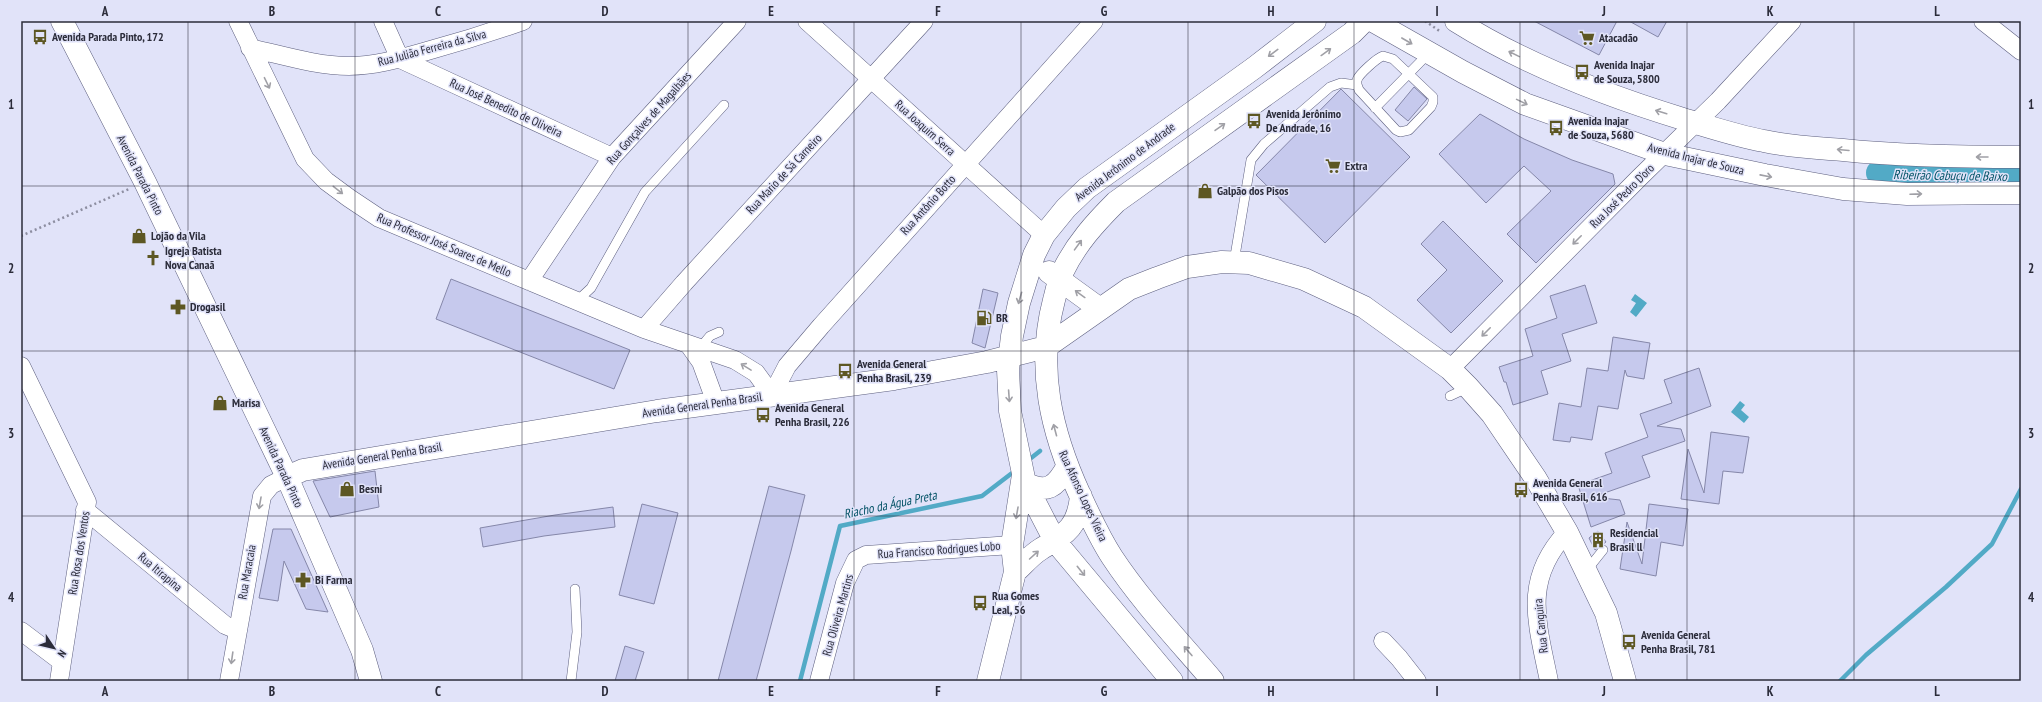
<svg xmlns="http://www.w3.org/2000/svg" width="2042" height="702" viewBox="0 0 2042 702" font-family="'PT Sans Narrow',sans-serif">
<rect width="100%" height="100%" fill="#e1e3f9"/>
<path fill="#52aac6" d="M1635 294 1647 303 1636 317 1630 312 1636 303 1631 300Z
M1740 401 1745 405 1741 410 1749 417 1744 423 1731 412Z"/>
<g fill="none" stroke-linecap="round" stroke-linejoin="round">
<path stroke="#52aac6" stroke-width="4.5" d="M1026 462 1040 451
M800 681 840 526 982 496 1016 470
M1840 681 1866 655 1946 587 1992 544 2021 489"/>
<path stroke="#52aac6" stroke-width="26" d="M1879 173 1940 176H2021"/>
</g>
<path fill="#c6c9ed" stroke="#8587a9" d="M1534 21H1617L1599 55Z
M1629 21H1667L1658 37Z
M1414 87 1427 99 1408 121 1395 110Z
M1341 89 1410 157 1325 243 1256 175Z
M1480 114 1524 139 1572 160 1613 174 1615 184 1536 263 1507 234 1551 191 1524 166 1486 203 1439 154Z
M1443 221 1503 281 1451 333 1417 300 1447 270 1421 244Z
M451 279 630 350 614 389 436 319Z
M1585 285 1597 323 1562 334 1571 361 1541 371 1548 394 1513 405 1506 382H1504L1499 367 1533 356 1525 329 1557 318 1550 296Z
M983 289 998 293 985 348 972 343Z
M1613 337 1650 343 1644 379 1627 376 1625 370 1618 409 1598 406 1592 440 1571 437 1570 442 1553 440 1559 403 1581 407 1587 368 1608 371Z
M1699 368 1711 406 1657 426 1681 429 1685 441 1642 456 1650 477 1593 497 1620 500 1625 514 1591 527 1578 485 1612 473 1605 453 1648 437 1640 414 1672 403 1664 380Z
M1711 432 1749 437 1743 473 1723 471 1719 504 1681 499 1688 449 1704 493Z
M375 471 379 507 330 517 313 481Z
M769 486 805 495 791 551 756 681H718Z
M642 504 678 513 654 604 619 595Z
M1649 504 1688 509 1683 546 1661 542 1656 576 1620 569 1627 522 1642 564Z
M613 507 615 527 544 536 483 547 480 528 555 515Z
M273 529H291L328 612 306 609 284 561 278 601 259 598Z
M1598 531 1606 542 1595 550 1589 538Z
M625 646 644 652 635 681H615Z"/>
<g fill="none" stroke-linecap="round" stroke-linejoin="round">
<defs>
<path id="lane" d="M1383 56 1393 59 1433 97V102L1431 107 1409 130 1400 132 1396 130 1359 90C1358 87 1356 84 1357 80 1359 74 1377 58 1383 56Z
M1375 108 1429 53
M1234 262 1251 160 1264 144 1330 87 1341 83 1357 85
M577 301 591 288 645 192 724 105
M700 348 710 336 719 332
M1450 396 1467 388
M1587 570 1603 550
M571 681 577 632 575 589"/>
<path id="street" d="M238 21 305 159 326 181 349 198 379 218 529 281 644 329 735 360 756 373 772 395 787 366 821 326 1094 21
M383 21 400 59 612 157
M807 21 1044 235
M1983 21 2021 51
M250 48C282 55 317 66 349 66 376 66 402 58 427 51 460 42 492 32 523 21
M529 281 612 157 737 21
M644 329 684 283 924 21
M689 345 701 362 716 403
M21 366 87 502 59 681
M1450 369 1639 178 1718 101 1792 21
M85 510 225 625 237 630
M21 631 62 662
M1383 641 1399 658 1417 681
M229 681 262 496 271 485 287 477
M819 681 845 583 856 560 866 555 1012 545
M1549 681C1537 622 1522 580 1567 532"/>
<path id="secondary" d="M62 21 145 182 287 477 362 650 371 681
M1373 21 1463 72 1525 104 1665 154 1765 175 1843 189 1907 194 2021 193
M1456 21C1526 65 1604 95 1683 119 1710 127 1737 136 1764 141 1790 147 1817 148 1843 150 1902 156 1961 157 2021 157
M1049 272 1100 309
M287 477 303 470 657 411 894 379 987 362 1046 347 1129 289 1157 278 1187 267 1222 262 1249 263 1304 279 1364 307 1450 369 1468 387 1492 414 1536 479 1567 532 1606 613 1625 681
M1025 483C1047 494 1056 487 1067 467
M1015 572C1023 565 1031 555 1041 549 1065 534 1078 528 1081 496
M988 681 1015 572 1012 545 1023 475
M1172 681 1055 541 1025 483 1010 411 1008 370 1012 336 1019 303 1034 255 1044 235 1066 208 1087 188 1254 68 1315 21
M1213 681C1179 641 1141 601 1112 557 1099 537 1090 517 1080 495 1051 432 1036 368 1054 300 1057 290 1058 279 1063 271 1076 244 1095 223 1116 202L1352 33 1364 21"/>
</defs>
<use href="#lane" stroke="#5d5f7f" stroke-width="10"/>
<use href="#street" stroke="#5d5f7f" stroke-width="19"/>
<use href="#secondary" stroke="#5d5f7f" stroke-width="23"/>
<path stroke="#8d8ea1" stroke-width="2.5" stroke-dasharray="2 3" stroke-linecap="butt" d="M1425 21 1441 32
M21 236 129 189"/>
<use href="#lane" stroke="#fff" stroke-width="9"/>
<use href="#street" stroke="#fff" stroke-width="18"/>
<use href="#secondary" stroke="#fff" stroke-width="22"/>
</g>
<defs><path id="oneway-shaft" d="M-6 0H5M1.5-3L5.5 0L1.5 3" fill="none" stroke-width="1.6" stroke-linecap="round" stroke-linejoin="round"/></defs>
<g stroke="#a0a0a6">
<use href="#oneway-shaft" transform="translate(1407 41) rotate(30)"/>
<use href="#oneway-shaft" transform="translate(1326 52) rotate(-36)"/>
<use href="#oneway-shaft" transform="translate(1273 53) rotate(143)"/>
<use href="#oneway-shaft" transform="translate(1514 54) rotate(-154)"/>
<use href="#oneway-shaft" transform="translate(267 83) rotate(64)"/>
<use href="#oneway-shaft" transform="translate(1522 102) rotate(26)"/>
<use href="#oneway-shaft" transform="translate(1661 112) rotate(-163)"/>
<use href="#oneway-shaft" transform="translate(1220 127) rotate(-35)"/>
<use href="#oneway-shaft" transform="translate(1843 150) rotate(-175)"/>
<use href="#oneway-shaft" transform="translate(1982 157) rotate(180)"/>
<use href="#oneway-shaft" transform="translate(1766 176) rotate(11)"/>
<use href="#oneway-shaft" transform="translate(338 190) rotate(38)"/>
<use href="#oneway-shaft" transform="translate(1916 194) rotate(-2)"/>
<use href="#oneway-shaft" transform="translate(1577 240) rotate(135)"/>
<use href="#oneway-shaft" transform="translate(1078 245) rotate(-54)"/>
<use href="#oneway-shaft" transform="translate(1080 294) rotate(-144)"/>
<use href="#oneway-shaft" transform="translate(1020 298) rotate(106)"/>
<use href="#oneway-shaft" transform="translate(1486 332) rotate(135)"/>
<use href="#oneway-shaft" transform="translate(746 367) rotate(-148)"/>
<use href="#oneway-shaft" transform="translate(1009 396) rotate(86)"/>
<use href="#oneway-shaft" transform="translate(1055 430) rotate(-105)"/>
<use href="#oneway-shaft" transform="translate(260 503) rotate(100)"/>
<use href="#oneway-shaft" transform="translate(1017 513) rotate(100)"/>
<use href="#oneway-shaft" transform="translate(1034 555) rotate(-42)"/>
<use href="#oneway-shaft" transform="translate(1081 571) rotate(51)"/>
<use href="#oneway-shaft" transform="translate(1188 651) rotate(-131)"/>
<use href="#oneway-shaft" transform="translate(232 658) rotate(98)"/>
</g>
<path fill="none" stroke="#2b2c3a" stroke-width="1" stroke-opacity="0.55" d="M188 21V681M355 21V681M522 21V681M688 21V681M854 21V681M1021 21V681M1188 21V681M1354 21V681M1520 21V681M1687 21V681M1854 21V681M21 186H2021M21 351H2021M21 516H2021"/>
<defs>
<symbol id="bus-bare" viewBox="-9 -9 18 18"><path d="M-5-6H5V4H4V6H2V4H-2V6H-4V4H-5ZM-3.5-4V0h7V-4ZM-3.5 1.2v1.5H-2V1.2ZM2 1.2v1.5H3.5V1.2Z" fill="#5d5723" stroke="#e1e3f9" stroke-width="2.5" paint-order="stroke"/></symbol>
<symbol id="supermarket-bare" viewBox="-9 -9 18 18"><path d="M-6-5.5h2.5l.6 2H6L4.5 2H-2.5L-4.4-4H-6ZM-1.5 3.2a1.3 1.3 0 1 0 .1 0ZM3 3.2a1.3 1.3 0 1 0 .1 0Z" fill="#5d5723" stroke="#e1e3f9" stroke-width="2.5" paint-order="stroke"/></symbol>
<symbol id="shop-bare" viewBox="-9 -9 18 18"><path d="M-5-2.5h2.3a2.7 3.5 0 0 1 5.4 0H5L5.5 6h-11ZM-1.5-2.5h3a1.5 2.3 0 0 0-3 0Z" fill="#5d5723" stroke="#e1e3f9" stroke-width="2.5" paint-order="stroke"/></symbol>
<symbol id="church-bare" viewBox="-9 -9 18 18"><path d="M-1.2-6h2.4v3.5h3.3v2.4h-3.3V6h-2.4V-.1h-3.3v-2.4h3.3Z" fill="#5d5723" stroke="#e1e3f9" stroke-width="2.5" paint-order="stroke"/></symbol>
<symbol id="pharmacy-bare" viewBox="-9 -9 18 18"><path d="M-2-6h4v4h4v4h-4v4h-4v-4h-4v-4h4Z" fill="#5d5723" stroke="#e1e3f9" stroke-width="2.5" paint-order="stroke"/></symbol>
<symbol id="fuel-bare" viewBox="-9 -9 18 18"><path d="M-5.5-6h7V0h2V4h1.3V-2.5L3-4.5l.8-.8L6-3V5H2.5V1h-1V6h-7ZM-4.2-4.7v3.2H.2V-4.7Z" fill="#5d5723" stroke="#e1e3f9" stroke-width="2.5" paint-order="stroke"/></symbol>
<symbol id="building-bare" viewBox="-9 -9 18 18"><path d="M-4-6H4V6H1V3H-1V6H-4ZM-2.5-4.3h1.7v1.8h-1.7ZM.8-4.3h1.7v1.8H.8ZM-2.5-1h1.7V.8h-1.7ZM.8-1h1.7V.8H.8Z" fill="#5d5723" stroke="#e1e3f9" stroke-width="2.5" paint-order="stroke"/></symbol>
</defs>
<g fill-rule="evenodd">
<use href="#bus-bare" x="29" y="26" width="22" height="22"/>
<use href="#supermarket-bare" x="1576" y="27" width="22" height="22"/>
<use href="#bus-bare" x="1571" y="61" width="22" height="22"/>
<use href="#bus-bare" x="1243" y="110" width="22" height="22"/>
<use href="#bus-bare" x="1545" y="117" width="22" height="22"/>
<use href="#supermarket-bare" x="1322" y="155" width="22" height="22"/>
<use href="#shop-bare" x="1194" y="180" width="22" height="22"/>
<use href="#shop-bare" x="128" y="225" width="22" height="22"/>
<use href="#church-bare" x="142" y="247" width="22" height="22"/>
<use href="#pharmacy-bare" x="167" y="296" width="22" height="22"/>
<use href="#fuel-bare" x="973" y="307" width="22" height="22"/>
<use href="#bus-bare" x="834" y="360" width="22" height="22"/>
<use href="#shop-bare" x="209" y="392" width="22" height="22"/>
<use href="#bus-bare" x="752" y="404" width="22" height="22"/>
<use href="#shop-bare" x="336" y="478" width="22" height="22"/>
<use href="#bus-bare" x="1510" y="479" width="22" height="22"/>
<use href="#building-bare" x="1587" y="529" width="22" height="22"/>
<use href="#pharmacy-bare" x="292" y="569" width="22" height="22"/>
<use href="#bus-bare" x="969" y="592" width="22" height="22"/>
<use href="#bus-bare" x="1618" y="631" width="22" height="22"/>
</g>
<g text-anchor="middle" stroke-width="3" stroke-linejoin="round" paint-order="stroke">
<g font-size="12" font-weight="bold" fill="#2b2c3a" stroke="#e1e3f9" text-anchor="start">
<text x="52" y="41">Avenida Parada Pinto, 172</text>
<text x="1599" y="42">Atacadão</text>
<text x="1594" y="69">Avenida Inajar<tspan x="1594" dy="14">de Souza, 5800</tspan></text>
<text x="1266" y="118">Avenida Jerônimo<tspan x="1266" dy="14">De Andrade, 16</tspan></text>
<text x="1568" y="125">Avenida Inajar<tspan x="1568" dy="14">de Souza, 5680</tspan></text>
<text x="1345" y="170">Extra</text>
<text x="1217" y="195">Galpão dos Pisos</text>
<text x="151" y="240">Lojão da Vila</text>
<text x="165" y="255">Igreja Batista<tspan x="165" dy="14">Nova Canaã</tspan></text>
<text x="190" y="311">Drogasil</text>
<text x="996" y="322">BR</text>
<text x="857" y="368">Avenida General<tspan x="857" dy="14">Penha Brasil, 239</tspan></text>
<text x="232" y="407">Marisa</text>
<text x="775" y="412">Avenida General<tspan x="775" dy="14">Penha Brasil, 226</tspan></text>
<text x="1533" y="487">Avenida General<tspan x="1533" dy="14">Penha Brasil, 616</tspan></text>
<text x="359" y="493">Besni</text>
<text x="1610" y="537">Residencial<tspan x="1610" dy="14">Brasil ll</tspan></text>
<text x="315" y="584">Bi Farma</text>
<text x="992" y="600">Rua Gomes<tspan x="992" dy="14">Leal, 56</tspan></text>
<text x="1641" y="639">Avenida General<tspan x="1641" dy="14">Penha Brasil, 781</tspan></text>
</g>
<g font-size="12" fill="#2b2c3a" stroke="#e1e3f9">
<text transform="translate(432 48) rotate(-15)" y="4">Rua Julião Ferreira da Silva</text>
<text transform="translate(506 108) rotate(25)" y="4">Rua José Benedito de Oliveira</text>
<text transform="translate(649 118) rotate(-48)" y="4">Rua Gonçalves de Magalhães</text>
<text transform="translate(925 128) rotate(42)" y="4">Rua Joaquim Serra</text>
<text transform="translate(1696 159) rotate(14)" y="4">Avenida Inajar de Souza</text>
<text transform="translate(1125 162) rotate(-37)" y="4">Avenida Jerônimo de Andrade</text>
<text transform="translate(784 174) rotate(-47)" y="4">Rua Mario de Sá Carneiro</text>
<text transform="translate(140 175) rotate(63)" y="4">Avenida Parada Pinto</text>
<text transform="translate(1622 196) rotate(-45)" y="4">Rua José Pedro D'oro</text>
<text transform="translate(928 205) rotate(-48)" y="4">Rua Antônio Botto</text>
<text transform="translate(444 245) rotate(23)" y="4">Rua Professor José Soares de Mello</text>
<text transform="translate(702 405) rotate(-8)" y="4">Avenida General Penha Brasil</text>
<text transform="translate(382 456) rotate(-9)" y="4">Avenida General Penha Brasil</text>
<text transform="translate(281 467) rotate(65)" y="4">Avenida Parada Pinto</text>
<text transform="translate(1083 496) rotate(65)" y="4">Rua Afonso Lopes Vieira</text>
<text transform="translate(939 550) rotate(-4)" y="4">Rua Francisco Rodrigues Lobo</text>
<text transform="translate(79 553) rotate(-81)" y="4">Rua Rosa dos Ventos</text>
<text transform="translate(160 572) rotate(40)" y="4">Rua Itirapina</text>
<text transform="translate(247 572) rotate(-80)" y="4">Rua Maracaia</text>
<text transform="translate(838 615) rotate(-74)" y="4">Rua Oliveira Martins</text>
<text transform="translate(1541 626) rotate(-96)" y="4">Rua Canguira</text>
</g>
<g font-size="13" font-style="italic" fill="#035266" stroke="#e1e3f9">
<text transform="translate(1950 175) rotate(1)" y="5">Ribeirão Cabuçu de Baixo</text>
<text transform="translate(890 504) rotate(-12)" y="5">Riacho da Água Preta</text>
</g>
</g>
<rect width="2042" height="702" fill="none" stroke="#e1e3f9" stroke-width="44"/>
<g transform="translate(54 648) rotate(125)" stroke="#e1e3f9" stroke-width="3" paint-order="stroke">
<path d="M0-3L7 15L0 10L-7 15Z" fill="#2b2c3a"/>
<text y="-6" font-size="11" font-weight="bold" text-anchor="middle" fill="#2b2c3a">N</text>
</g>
<rect x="22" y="22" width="1998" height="658" fill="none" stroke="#2b2c3a" stroke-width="1.5"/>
<g font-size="13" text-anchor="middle" font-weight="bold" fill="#2b2c3a">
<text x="105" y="16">A</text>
<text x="272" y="16">B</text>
<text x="438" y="16">C</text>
<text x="605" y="16">D</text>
<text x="771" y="16">E</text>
<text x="938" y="16">F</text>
<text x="1104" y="16">G</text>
<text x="1271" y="16">H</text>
<text x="1437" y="16">I</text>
<text x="1604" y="16">J</text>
<text x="1770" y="16">K</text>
<text x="1937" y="16">L</text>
<text x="11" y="109">1</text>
<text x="2031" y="109">1</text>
<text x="11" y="273">2</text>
<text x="2031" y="273">2</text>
<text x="11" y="438">3</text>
<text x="2031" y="438">3</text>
<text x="11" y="602">4</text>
<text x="2031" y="602">4</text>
<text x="105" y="696">A</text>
<text x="272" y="696">B</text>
<text x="438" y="696">C</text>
<text x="605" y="696">D</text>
<text x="771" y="696">E</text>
<text x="938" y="696">F</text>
<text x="1104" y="696">G</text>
<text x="1271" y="696">H</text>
<text x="1437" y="696">I</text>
<text x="1604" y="696">J</text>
<text x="1770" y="696">K</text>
<text x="1937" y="696">L</text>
</g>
</svg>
